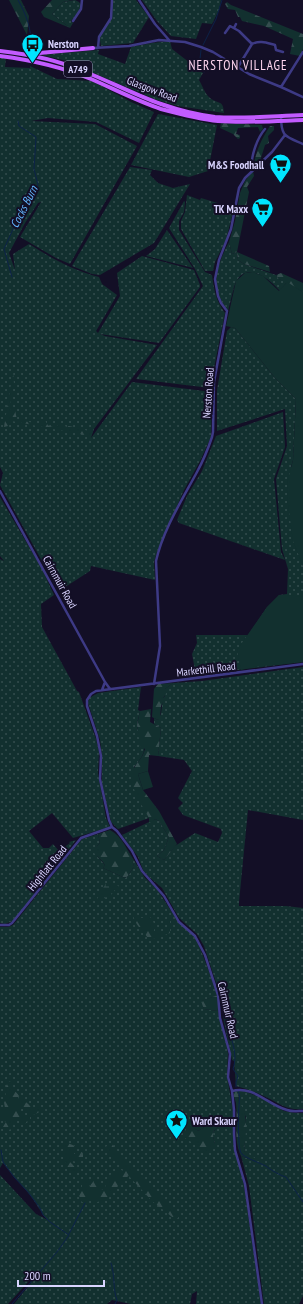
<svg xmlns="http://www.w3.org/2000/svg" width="303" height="1304" viewBox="0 0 303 1304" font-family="'PT Sans Narrow',sans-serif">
<defs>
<pattern id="grass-dots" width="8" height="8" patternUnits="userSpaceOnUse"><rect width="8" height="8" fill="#12302f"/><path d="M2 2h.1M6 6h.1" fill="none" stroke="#344d4e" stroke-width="1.8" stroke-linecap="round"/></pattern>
<pattern id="forest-firs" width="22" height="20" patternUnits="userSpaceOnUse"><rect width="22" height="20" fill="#12302f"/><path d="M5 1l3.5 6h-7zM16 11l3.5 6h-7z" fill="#344d4e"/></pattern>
<pattern id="wetland-marsh" width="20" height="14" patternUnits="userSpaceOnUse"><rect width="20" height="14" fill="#12302f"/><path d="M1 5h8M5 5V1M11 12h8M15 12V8" fill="none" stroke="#344d4e"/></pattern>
</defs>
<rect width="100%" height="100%" fill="#130f26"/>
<path fill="url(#grass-dots)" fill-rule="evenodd" d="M75 0 79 2 81 5 79 11 71 21 73 23 70 28 52 14 63 2Z
M112 0H136L149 17 133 43 101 46 100 40 98 36 111 17Z
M142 0H221L219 10 212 24 202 23 196 39 171 36 157 21Z
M170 41 172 49 203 73 199 80C202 85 205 94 210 98 219 105 223 99 224 113L178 106 157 100 63 60 41 55 99 50 98 54 125 64 131 47 152 43Z
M0 58H6L5 67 30 68V66L57 79 92 81 131 102 154 112 139 143 96 122 48 118 31 121 95 124 137 146 70 264 56 258 20 237 41 202 38 203 25 223 9 253 15 270 13 254 29 244C53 259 72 270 99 277L102 284 117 295 96 331 98 333 120 296 117 273 142 256 194 270 200 285V287L159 343 100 334 105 336 157 345 94 429 91 438 132 382 212 392 211 437 200 461 184 490 157 552 154 562 155 580 91 566 90 571 59 591 58 590 0 485 3 473 0 467Z
M158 114 217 125 208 171 189 177 131 165Z
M130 167 152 170 150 175 158 183 173 188 190 184 154 243 100 275 92 274 72 266Z
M187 195 200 200 201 198 234 208 226 240 215 262 213 271H205L181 229V221L185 212Z
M184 201 185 202 184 212 179 221V230L205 272 212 275C214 290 216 301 225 313L210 388 136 379 203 286 195 269 169 228Z
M167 230 193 268 146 256 155 249Z
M229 242 232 254 237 252 238 260 244 264 276 275 279 279 287 282 280 291C268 277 243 259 234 287 232 295 230 303 228 311 226 307 222 303 220 299 211 280 220 259 229 242Z
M231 327 235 328 275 378 296 399 293 460 291 467 303 469V662L196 675 192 654 197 643 196 635H248L267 607 279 595 287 594 288 569 282 549 276 479 287 446 285 409 217 431V390L227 331Z
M283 412 285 447 274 479 281 552 285 560 179 523 177 520 187 496 202 471 216 436Z
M0 497 42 569 54 595 41 604 42 627 77 691 79 692 96 739 99 752 98 773 106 818 110 827 73 838 52 813 29 831 43 848H49L53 844 59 851 70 843 69 842 76 840 13 921 5 924 0 923V559L4 561 0 556Z
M303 667V820L248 810 239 902V906H286L303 908V1109C289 1111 280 1104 268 1098 258 1093 247 1089 236 1086L234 1061 232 1060 224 1022 221 998 204 946 197 934 179 918 162 888 149 877 143 870 138 857 122 835 149 822H151L155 819 159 821 169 837 164 850 157 856 164 860 175 846 195 833 218 842 222 833 221 829 183 815 178 808 183 803 178 798 192 771 184 760 158 756 161 728 154 724V718L158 720 161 714 163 698 165 696V689L173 683 202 681Z
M141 687 138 710 140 711C139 716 137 722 137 726 141 748 152 746 134 767L149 818 118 829 111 822 102 783V756L100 740 88 703 89 698 98 693Z
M98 834 100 843 96 847 97 856 105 865 103 868 125 878 128 876 134 866 127 849 145 878 157 889 175 917 195 937 202 953 218 995 202 1001 204 1009 218 1011 227 1047 228 1054 227 1075 233 1111 234 1147 242 1172 261 1304H196L197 1291 192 1294 190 1304H131L112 1300 107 1304H14L31 1283 30 1280 8 1304H0V1175L36 1214 48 1220C41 1213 36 1203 30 1195 21 1184 11 1174 3 1163L0 1168V927H8L13 925 82 839ZM209 1122 221 1125C211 1132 212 1133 215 1144L189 1125 198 1131 203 1128Z
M238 1090 244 1091 264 1099 284 1111 295 1113H303V1296L299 1304H264L249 1186 241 1156 255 1161 244 1151 246 1117 239 1103Z"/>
<path fill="url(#forest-firs)" d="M9 0H21L29 16 27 35Z
M52 0H72L63 2 52 14 70 28 44 17 41 12Z
M227 2 231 5 303 34V49L300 56 290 54 293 39 264 26 242 21 240 17H238L235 10 228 9 225 4Z
M221 123 262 125 263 129 260 132 258 127 238 128 236 134 240 135V138L238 139 233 134 220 128Z
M270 126H274V130L268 136 269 143 265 145 260 161 256 164 254 163C257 149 262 138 270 126Z
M253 171 254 176 247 187 249 192 237 252 269 266 270 272 244 264 238 260 237 252 232 254 229 242 235 221 240 193 245 181Z
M281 273 303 283V292L279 279 276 275Z
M13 372 14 385 12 390 10 409 15 410 17 420 41 424 45 419C48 431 55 426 63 423L66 427 69 426 93 432 90 436 12 421 8 426 4 427Z
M173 683 165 689 166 694 163 698V702L161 706 160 718 158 720 152 717 154 689 158 684Z
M151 709 150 722 161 728 158 756 149 755 148 771 138 774 143 790 159 811 177 844 164 860 157 856 164 850 169 837 159 821 155 819 151 823 149 822V818C143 807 127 784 133 771 136 762 142 760 145 749L140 746 137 725 140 711Z
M110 830C122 836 130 853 134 866L128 876 125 878 103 868 105 865 103 862 94 853 96 847 100 843 98 834Z
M134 912 141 918 150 917C154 921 155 926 154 931L156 933 160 931 164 932 169 929 168 921H170V933L154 939 148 938C143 931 131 921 134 912Z
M218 995V1011L204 1009 201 1001Z
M11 1081 13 1082C13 1094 14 1089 20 1096L18 1097 19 1099 24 1100C28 1104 31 1108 37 1107L41 1111 34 1115 28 1113 22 1107 20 1111C23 1115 23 1117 30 1117V1121L24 1124 21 1121H15L12 1120V1123L13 1126 12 1129 8 1130 3 1127 6 1122 0 1119V1107L5 1108 3 1096 6 1097 5 1089 8 1082Z
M238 1090 239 1103C250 1112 245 1139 244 1151L259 1161H255L241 1156C233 1139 238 1121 236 1103 235 1099 233 1096 234 1091Z
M220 1119 221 1125C211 1132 212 1132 215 1144L207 1152 185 1138 184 1133 189 1124 198 1131 203 1128 209 1122Z
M65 1142 75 1146 76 1150 74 1151V1154L82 1152 83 1154V1158L78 1162 68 1160 77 1169 76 1174C67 1171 62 1160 65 1150L62 1147Z
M112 1144 124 1160 180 1215 176 1220 152 1201 128 1175C127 1183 120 1183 115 1189 112 1191 113 1192 111 1195 109 1199 102 1201 97 1202 89 1200 91 1199 84 1203L81 1201 79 1195 82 1188V1181L85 1180 87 1181V1184L88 1187 94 1181 97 1180 100 1182 101 1189 105 1190 106 1181 109 1179 110 1175 116 1172 118 1173 121 1170 124 1171 105 1147Z"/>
<path fill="url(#wetland-marsh)" d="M106 883 120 886 118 887 111 895 95 903Z"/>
<path fill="#12302f" d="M253 272 263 276 279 291 287 282 303 292V566L293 541 287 496 288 480 293 460 296 399 275 378 235 328 226 326 236 281 245 273Z
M279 595H287L303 597V662L253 667 241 670 237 650 267 607Z
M148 771 153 787 143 790 138 774Z"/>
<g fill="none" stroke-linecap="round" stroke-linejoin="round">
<path stroke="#0c2248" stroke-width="1" d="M18 0C26 14 32 30 31 46
M203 45 216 19 222 0
M201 50 200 59 204 72
M12 277 4 249 24 205 38 185 34 169 36 137 19 126 18 121
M225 1005C225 1009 225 1014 226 1018 229 1035 239 1052 233 1069L238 1076 236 1082V1087
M238 1091C241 1098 239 1100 239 1106 238 1113 238 1149 241 1153 245 1158 260 1163 266 1166 269 1169 281 1176 286 1177L303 1202
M1 1150 3 1162 14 1177 28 1192 40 1208 43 1215 50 1222 69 1235 57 1252 12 1304
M69 1234 85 1203
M111 1263C115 1275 113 1291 117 1300L115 1304"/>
<path stroke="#3d3a85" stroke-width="2.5" d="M139 0 155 24 169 40
M73 21 81 9 82 0
M234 28 236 24
M225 33 230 26 239 31 252 44
M93 48 129 46 159 40 185 42 201 47 213 52 249 74 281 87 303 97
M98 48 99 37 111 18 112 0
M238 67 252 44C260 40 267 43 275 45L276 50 283 52
M281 87 303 52
M281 116C281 137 285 136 303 144
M252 170C250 158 257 138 265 129
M0 491 105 682 110 689
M154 684 160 646 156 561C163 530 182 500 197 472 203 461 208 449 212 437L213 432 214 382 227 311 221 303 218 296 215 279 219 260 231 229 239 188 245 178 272 152 285 135
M102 690 105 682
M0 925H9L12 923 81 838 112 827
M232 1091C253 1085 268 1105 287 1110 292 1112 298 1111 303 1111
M262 1304 245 1184 235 1150 234 1134V1110L232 1091 228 1077 230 1054 220 1018 218 995 205 955 195 936 179 922 164 896 142 871 132 851 117 831 112 827 109 820 100 779 101 756 97 736 87 706V700L91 694 96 691 303 664"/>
<path stroke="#c25bff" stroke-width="4" d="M0 51C28 54 57 60 83 71 109 81 135 95 161 104 178 110 197 115 215 117 244 119 274 116 303 115
M29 54 93 48
M0 56C31 60 62 67 91 79 114 89 137 101 161 109 180 114 199 119 218 121 246 123 275 121 303 120"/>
</g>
<defs>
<symbol id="bus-pin" viewBox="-11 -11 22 30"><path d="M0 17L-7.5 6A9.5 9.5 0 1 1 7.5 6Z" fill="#00e5ff" stroke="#130f26"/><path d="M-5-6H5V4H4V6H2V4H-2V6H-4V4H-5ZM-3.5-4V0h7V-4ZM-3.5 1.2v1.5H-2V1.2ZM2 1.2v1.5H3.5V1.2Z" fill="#111"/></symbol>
<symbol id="supermarket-pin" viewBox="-11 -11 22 30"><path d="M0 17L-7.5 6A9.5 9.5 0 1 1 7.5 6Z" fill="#00e5ff" stroke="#130f26"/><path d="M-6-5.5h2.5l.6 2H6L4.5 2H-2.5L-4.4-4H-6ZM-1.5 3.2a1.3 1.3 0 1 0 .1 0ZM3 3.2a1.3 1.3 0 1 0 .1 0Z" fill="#111"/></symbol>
<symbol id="sight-pin" viewBox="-11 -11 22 30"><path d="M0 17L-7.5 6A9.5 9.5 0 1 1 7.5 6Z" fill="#00e5ff" stroke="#130f26"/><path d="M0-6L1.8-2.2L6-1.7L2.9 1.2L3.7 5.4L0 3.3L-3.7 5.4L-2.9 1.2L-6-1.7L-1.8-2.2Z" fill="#111"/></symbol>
</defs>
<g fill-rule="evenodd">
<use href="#bus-pin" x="20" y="32" width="25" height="34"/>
<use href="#supermarket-pin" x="268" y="152" width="25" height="34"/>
<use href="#supermarket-pin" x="250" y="196" width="25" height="34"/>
<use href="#sight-pin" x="164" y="1108" width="25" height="34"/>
</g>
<g text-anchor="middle" stroke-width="4" stroke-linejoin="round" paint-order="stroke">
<rect fill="#130f26" stroke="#9e99be" stroke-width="1" x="64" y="61" width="28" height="16" rx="3"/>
<g font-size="10" font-weight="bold" fill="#d9d4ff">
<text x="78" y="73">A749</text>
</g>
<g font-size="11" font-weight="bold" fill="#d9d4ff" stroke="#130f26" text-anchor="start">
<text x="48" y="48">Nerston</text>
<text x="264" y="169" text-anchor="end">M&amp;S Foodhall</text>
<text x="248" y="213" text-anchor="end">TK Maxx</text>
<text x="192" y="1125">Ward Skaur</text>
</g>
<g font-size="11" fill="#d9d4ff" stroke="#130f26">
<text transform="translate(152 89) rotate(21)" y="4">Glasgow Road</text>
<text transform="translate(208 393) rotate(-86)" y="4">Nerston Road</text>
<text transform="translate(60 582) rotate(61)" y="4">Cairnmuir Road</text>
<text transform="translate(206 669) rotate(-7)" y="4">Markethill Road</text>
<text transform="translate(47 868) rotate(-51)" y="4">Highflatt Road</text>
<text transform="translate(228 1010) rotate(77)" y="4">Cairnmuir Road</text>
</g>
<g font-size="12" font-style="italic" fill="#62b6ff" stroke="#130f26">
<text transform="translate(24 207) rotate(-63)" y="4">Cocks Burn</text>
</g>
<g font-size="13" letter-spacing="1" fill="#ffd6f0" stroke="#130f26">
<text x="238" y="70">NERSTON VILLAGE</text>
</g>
</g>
<path d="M18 1280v6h86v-6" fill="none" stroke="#d9d4ff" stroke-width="2"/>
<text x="24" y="1280" font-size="12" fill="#d9d4ff" stroke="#130f26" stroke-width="3" paint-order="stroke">200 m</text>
</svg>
